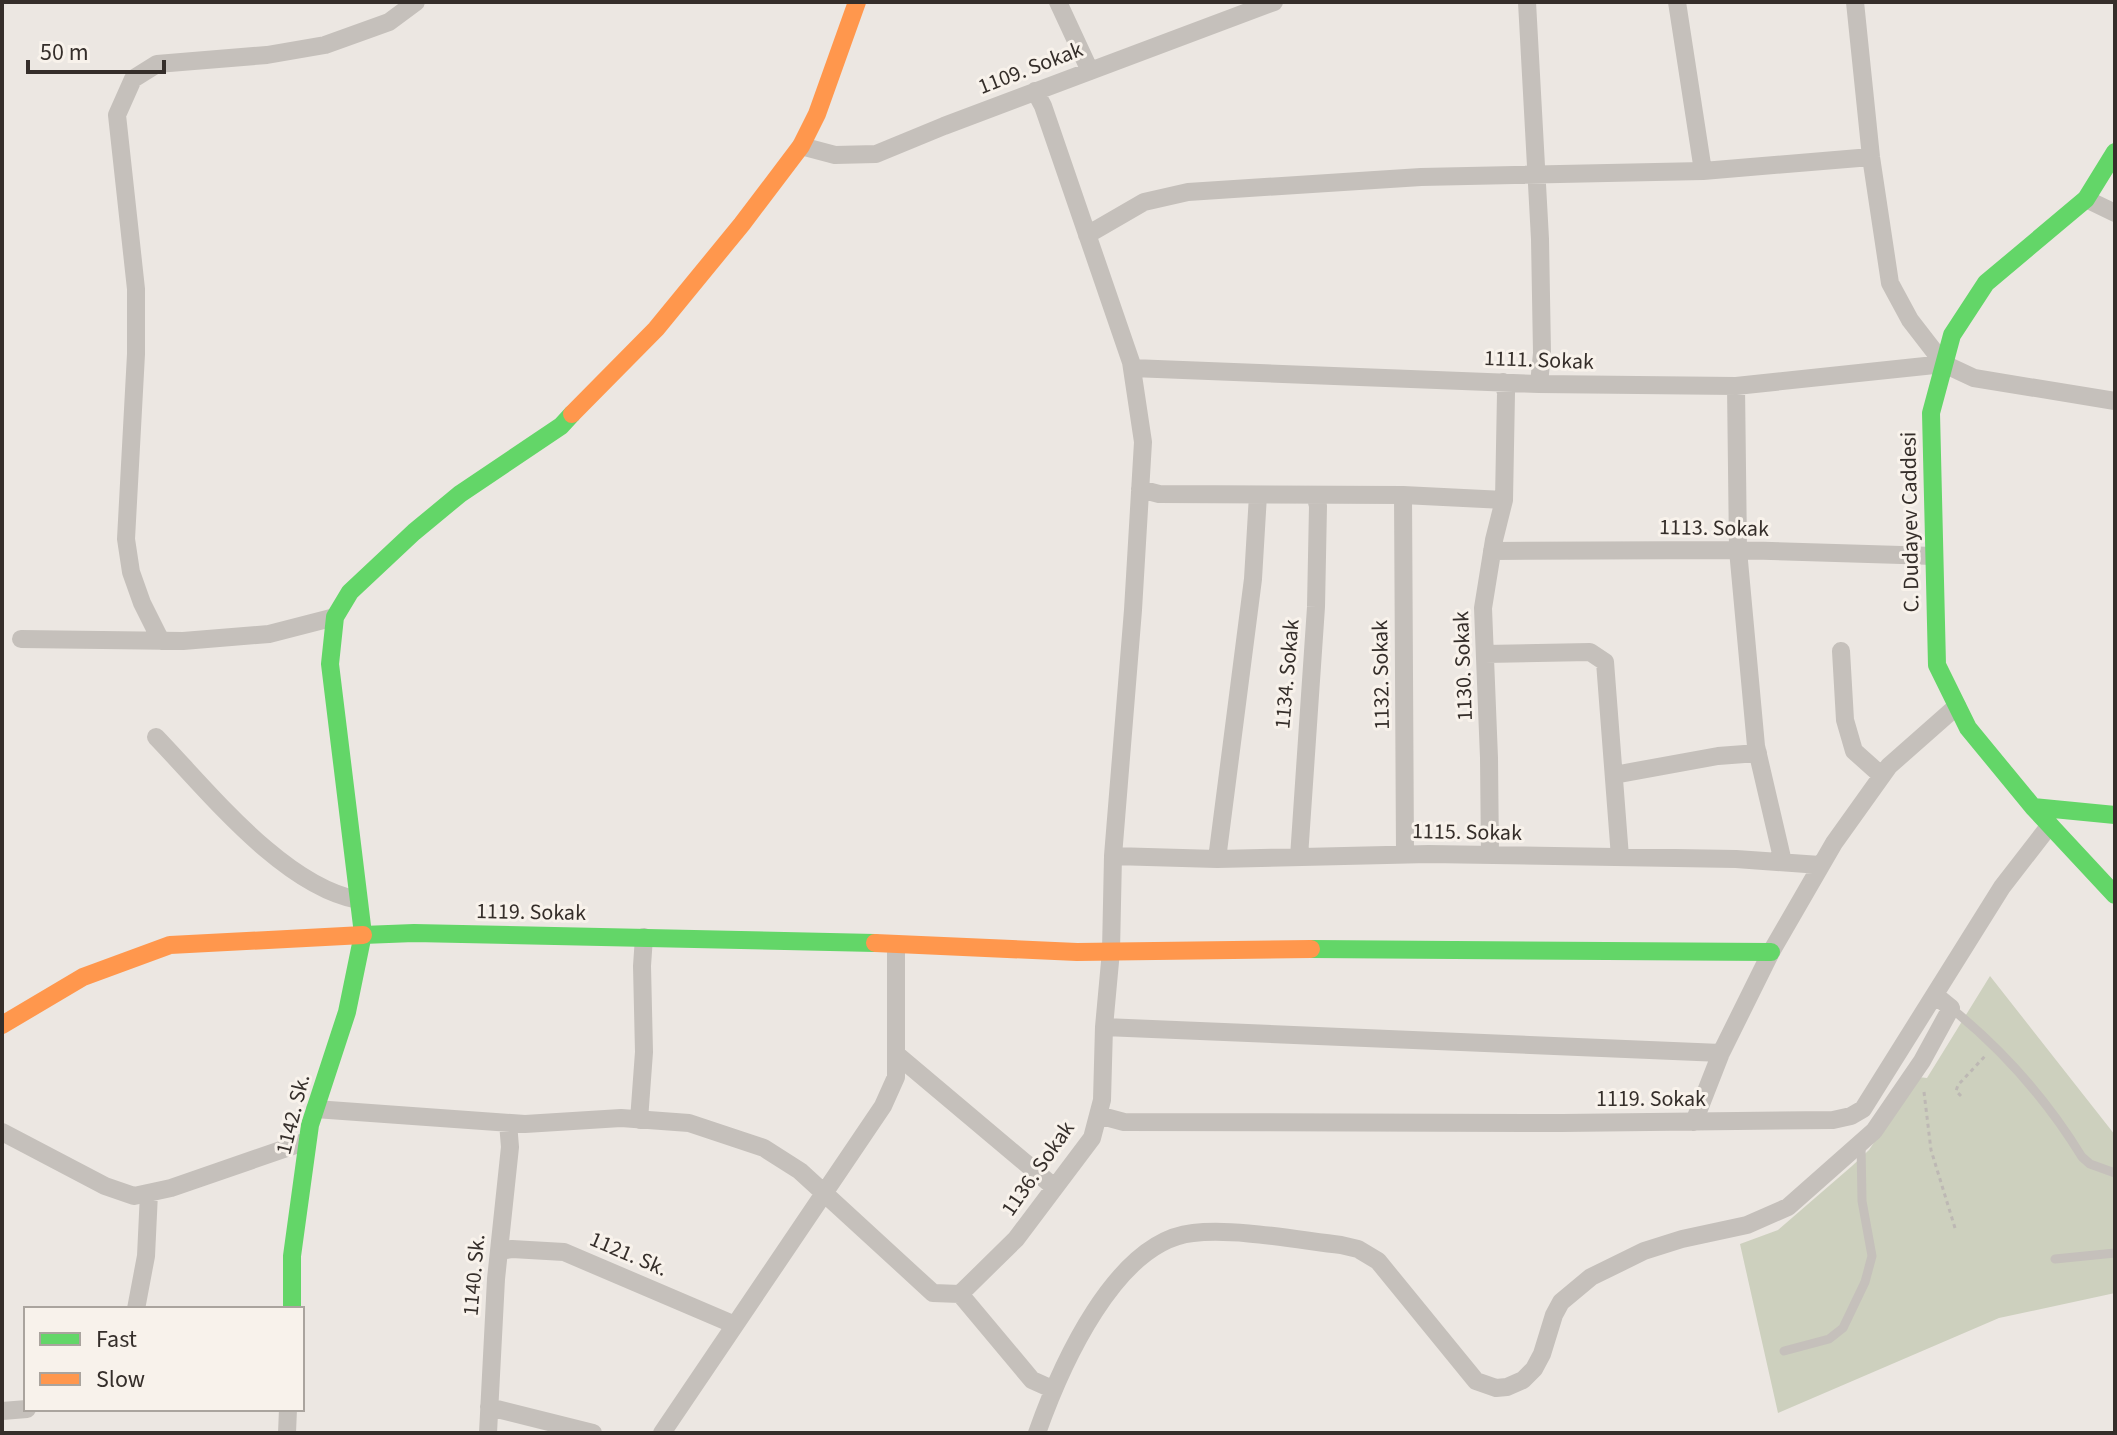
<svg xmlns="http://www.w3.org/2000/svg" width="2117" height="1435" viewBox="0 0 2117 1435" font-family="'Source Sans 3',sans-serif">
<rect width="100%" height="100%" fill="#ece7e2"/>
<path fill="#cdd0be" d="M1990 976 2115 1135V1293L1999 1318 1778 1413 1740 1244 1778 1230 1852 1166 1869 1150 1918 1077 1927 1078Z"/>
<g fill="none" stroke-linecap="round" stroke-linejoin="round">
<path stroke="#bdb8b4" stroke-width="3" stroke-dasharray="4 4" stroke-linecap="butt" d="M1924 1092 1931 1150 1955 1228
M1961 1096 1956 1091 1958 1085 1986 1055"/>
<path stroke="#c5c0bb" stroke-width="9" d="M1951 1008C2003 1050 2047 1100 2082 1157L2090 1164 2115 1173
M2055 1259 2115 1253
M1784 1351 1829 1339 1843 1328 1865 1282 1872 1256 1862 1201 1861 1144"/>
<path stroke="#c5c0bb" stroke-width="18" d="M1058 2 1090 71
M1527 2 1540 239 1542 353 1539 384
M1677 2 1703 171
M1855 2 1871 157 1890 283 1910 320 1944 364 1974 378 2115 401
M801 146 835 155 876 154 944 126 1274 2
M2086 199 2115 213
M1087 235 1144 202 1188 192 1421 177 1703 171 1871 157
M1132 368 1539 384 1736 386 1944 364
M1736 386 1738 550 1756 746 1783 862
M1140 489 1159 494 1403 495 1504 500
M1403 495 1405 854
M1492 551 1738 550 1934 556
M21 639 183 641 269 634 335 617
M161 641 142 603 131 572 126 539 136 354V289L117 115 133 79 157 64 267 55 325 45 389 22 416 2
M1841 651 1845 720 1854 751 1882 776
M1485 654 1590 652 1605 662 1620 857
M156 737C208 791 283 886 358 900
M1614 775 1718 756 1758 753
M1490 855 1489 758 1483 608 1494 540 1504 500 1506 393 1503 382
M1113 856 1217 859 1429 854 1736 859 1820 865
M1299 857 1316 607 1318 506 1315 495
M1217 859 1253 579 1258 495
M1104 1027 1721 1053
M896 1054 1054 1187
M315 1109 525 1124 621 1118 689 1123 764 1148 800 1171 933 1293 960 1294 1032 1380 1052 1389
M1098 1115 1124 1122 1562 1123 1833 1120 1851 1116 1863 1109 2002 887 2050 825
M639 1120 644 1052 642 966 644 937
M1694 1122 1721 1053 1771 952 1834 843 1889 766 1957 706
M2 1132 105 1186 134 1196 171 1188 307 1141
M499 1251 512 1249 564 1252 735 1325
M960 1294 1016 1239 1092 1138 1102 1100 1104 1027 1111 951 1113 856 1133 610 1143 442 1131 362 1043 106 1035 91
M136 1309 146 1256 149 1193
M489 1407 593 1433
M2 1411 27 1409
M287 1433 288 1409
M488 1433 496 1279 510 1147 508 1123
M662 1433 883 1106 896 1077V944
M1037 1433C1060 1368 1115 1241 1193 1233 1235 1228 1298 1240 1341 1245L1358 1249 1378 1261 1476 1381 1496 1388 1507 1387 1523 1380 1534 1369 1542 1354 1554 1315 1561 1302 1591 1277 1644 1251 1682 1239 1747 1225 1788 1207 1874 1131 1922 1061 1951 1008 1935 995"/>
<path stroke="#63d668" stroke-width="18" d="M2115 152 2086 199 1986 283 1952 335 1931 413 1937 665 1968 728 2033 807 2115 895
M2033 807 2115 815
M363 935 414 933 875 943
M1311 949 1771 952
M292 1309V1256L310 1125 347 1012 363 934 330 664 335 617 350 592 414 532 460 494 561 426 572 414"/>
<path stroke="#ff974d" stroke-width="18" d="M572 414 656 329 742 224 801 146 817 114 857 2
M875 943 1077 952 1311 949
M2 1025 83 977 170 945 363 935"/>
</g>
<g text-anchor="middle" stroke-width="6" stroke-linejoin="round" paint-order="stroke">
<g font-size="22" fill="#352e2a" stroke="#f8f2eb">
<text transform="translate(1030 67) rotate(-21)" y="8">1109. Sokak</text>
<text transform="translate(1539 359) rotate(2)" y="8">1111. Sokak</text>
<text transform="translate(1909 522) rotate(-91)" y="8">C. Dudayev Caddesi</text>
<text transform="translate(1714 527) rotate(1)" y="8">1113. Sokak</text>
<text transform="translate(1462 666) rotate(-92)" y="8">1130. Sokak</text>
<text transform="translate(1286 674) rotate(-85)" y="8">1134. Sokak</text>
<text transform="translate(1380 675) rotate(-91)" y="8">1132. Sokak</text>
<text transform="translate(1467 831) rotate(1)" y="8">1115. Sokak</text>
<text transform="translate(531 911) rotate(1)" y="8">1119. Sokak</text>
<text x="1651" y="1106">1119. Sokak</text>
<text transform="translate(292 1114) rotate(-76)" y="8">1142. Sk.</text>
<text transform="translate(1037 1168) rotate(-55)" y="8">1136. Sokak</text>
<text transform="translate(629 1253) rotate(23)" y="8">1121. Sk.</text>
<text transform="translate(473 1275) rotate(-85)" y="8">1140. Sk.</text>
</g>
</g>
<rect width="2117" height="1435" fill="none" stroke="#352e2a" stroke-width="8"/>
<rect x="24" y="1307" width="280" height="104" fill="#f8f2eb" stroke="#aaa49e" stroke-width="2"/>
<rect x="40" y="1333" width="40" height="12" fill="#63d668" stroke="#aaa49e" stroke-width="2"/>
<text x="96" y="1347" font-size="24" fill="#352e2a">Fast</text>
<rect x="40" y="1373" width="40" height="12" fill="#ff974d" stroke="#aaa49e" stroke-width="2"/>
<text x="96" y="1387" font-size="24" fill="#352e2a">Slow</text>
<path d="M28 60v12h136v-12" fill="none" stroke="#352e2a" stroke-width="4"/>
<text x="40" y="60" font-size="24" fill="#352e2a" stroke="#f8f2eb" stroke-width="6" paint-order="stroke">50 m</text>
</svg>
